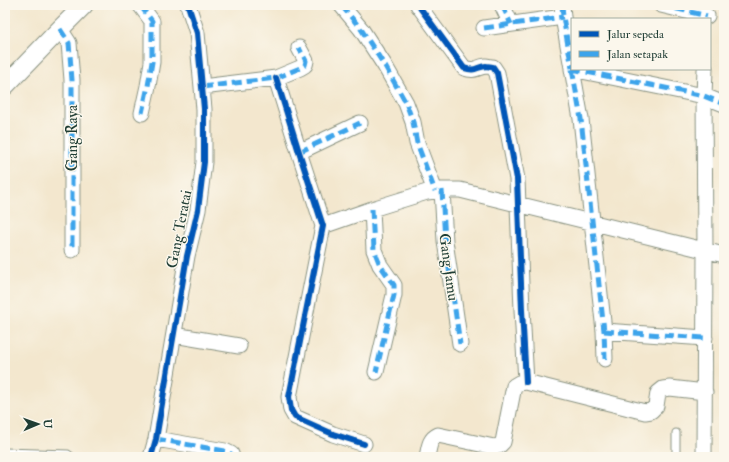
<svg xmlns="http://www.w3.org/2000/svg" width="729" height="462" viewBox="0 0 729 462" font-family="'IM FELL Double Pica',serif">
<rect width="100%" height="100%" fill="#fbf7ec"/>
<filter id="ink" filterUnits="userSpaceOnUse"><feTurbulence type="fractalNoise" baseFrequency=".025" numOctaves="2"/><feDisplacementMap in="SourceGraphic" scale="8" xChannelSelector="R" yChannelSelector="G"/><feConvolveMatrix kernelMatrix="1 2 1 2 8 2 1 2 1" color-interpolation-filters="sRGB"/></filter>
<filter id="wash" filterUnits="userSpaceOnUse"><feTurbulence type="fractalNoise" baseFrequency=".012" numOctaves="4" result="noise"/><feDisplacementMap in="SourceGraphic" scale="16" xChannelSelector="R" yChannelSelector="G"/><feGaussianBlur stdDeviation="0.9" result="paint"/><feColorMatrix in="noise" values="0 0 0 0 0 0 0 0 0 0 0 0 0 0 0 0 0 1.4 0 .05"/><feComposite in="paint" operator="in"/></filter>
<g filter="url(#wash)">
<rect width="100%" height="100%" fill="#f3e7ce"/>
</g>
<g filter="url(#ink)">
<g fill="none" stroke-linecap="round" stroke-linejoin="round">
<defs>
<path id="service" d="M676 433V457
M5 452 68 454 72 457"/>
<path id="minor" d="M140 5 152 21V62L148 86 142 113
M341 5 361 29 385 66 406 103 413 122 417 143 435 191
M418 5 464 68C476 72 476 67 486 66 488 66 491 67 493 67L497 73 517 179 522 310 526 382
M502 5 511 24
M562 5 563 17 572 68
M661 5 707 16
M484 28 563 17
M60 29 69 43 72 80V250
M572 69 581 119 604 331 605 359
M572 69 704 96 724 104
M276 78 299 152 323 226 289 397 291 410 295 417 333 434 364 444
M202 87 276 78 300 68 305 65 306 61 299 48
M299 152 360 123
M442 190 445 241 460 344
M372 209 374 250 380 265 394 285V295L376 372
M323 226 372 209 427 192 442 190H460L724 255
M604 331 705 338
M174 335 239 346
M156 439 225 451 231 454 232 457
M151 457 156 439 187 256 198 210 204 162V109L199 55 197 33 188 5
M427 457C429 448 429 439 438 435L494 447 499 446 503 442 514 386 519 383 526 382 645 412 651 411 656 406 658 393 663 389 670 388 705 392
M704 457 705 250 704 96 705 69"/>
<path id="tertiary" d="M5 86 60 29 84 5"/>
</defs>
<use href="#service" stroke="#899281" stroke-width="9"/>
<use href="#minor" stroke="#899281" stroke-width="17"/>
<use href="#tertiary" stroke="#899281" stroke-width="20"/>
<use href="#service" stroke="#fff" stroke-width="7"/>
<use href="#minor" stroke="#fff" stroke-width="15"/>
<use href="#tertiary" stroke="#fff" stroke-width="18"/>
<path stroke="#3da4eb" stroke-width="5" stroke-dasharray="10 5" stroke-linecap="butt" d="M140 5 152 21V62L148 86 142 113
M341 5 361 29 385 66 406 103 413 122 417 143 435 191
M502 5 511 24
M562 5 563 17 572 68
M661 5 707 16
M484 28 563 17
M60 29 69 43 72 80V250
M572 69 581 119 604 331 605 359
M572 69 704 96 724 104
M202 87 276 78 300 68 305 65 306 61 299 48
M299 152 360 123
M442 190 445 241 460 344
M372 209 374 250 380 265 394 285V295L376 372
M604 331 705 338
M156 439 225 451 231 454 232 457"/>
<defs>
<path id="cycleway" d="M418 5 464 68C476 72 476 67 486 66 488 66 491 67 493 67L497 73 517 179 522 310 526 382
M276 78 299 152 323 226 289 397 291 410 295 417 333 434 364 444
M151 457 156 439 187 256 198 210 204 162V109L199 55 197 33 188 5"/>
</defs>
<use href="#cycleway" stroke="#fbf7ec" stroke-width="8"/>
<use href="#cycleway" stroke="#0057b8" stroke-width="6"/>
</g>
</g>
<g text-anchor="middle" stroke-width="3" stroke-linejoin="round" paint-order="stroke">
<g font-size="15" fill="#1f3d34" stroke="#fbf7ec">
<text transform="translate(72 138) rotate(-90)" y="5">Gang Raya</text>
<text transform="translate(179 229) rotate(-79)" y="5">Gang Teratai</text>
<text transform="translate(449 267) rotate(82)" y="5">Gang Jamu</text>
</g>
</g>
<rect width="729" height="462" fill="none" stroke="#fbf7ec" stroke-width="20"/>
<rect x="571" y="18" width="140" height="52" fill="#fbf7ec" stroke="#a3ada2"/>
<rect x="579" y="31" width="20" height="6" fill="#0057b8" stroke="#a3ada2"/>
<text x="607" y="38" font-size="12" fill="#1f3d34">Jalur sepeda</text>
<rect x="579" y="51" width="20" height="6" fill="#3da4eb" stroke="#a3ada2"/>
<text x="607" y="58" font-size="12" fill="#1f3d34">Jalan setapak</text>
<g transform="translate(38 424) rotate(88)" stroke="#fbf7ec" stroke-width="3" paint-order="stroke">
<path d="M0-3L7 15L0 10L-7 15Z" fill="#1f3d34"/>
<text y="-6" font-size="11" font-weight="bold" text-anchor="middle" fill="#1f3d34">U</text>
</g>
</svg>
